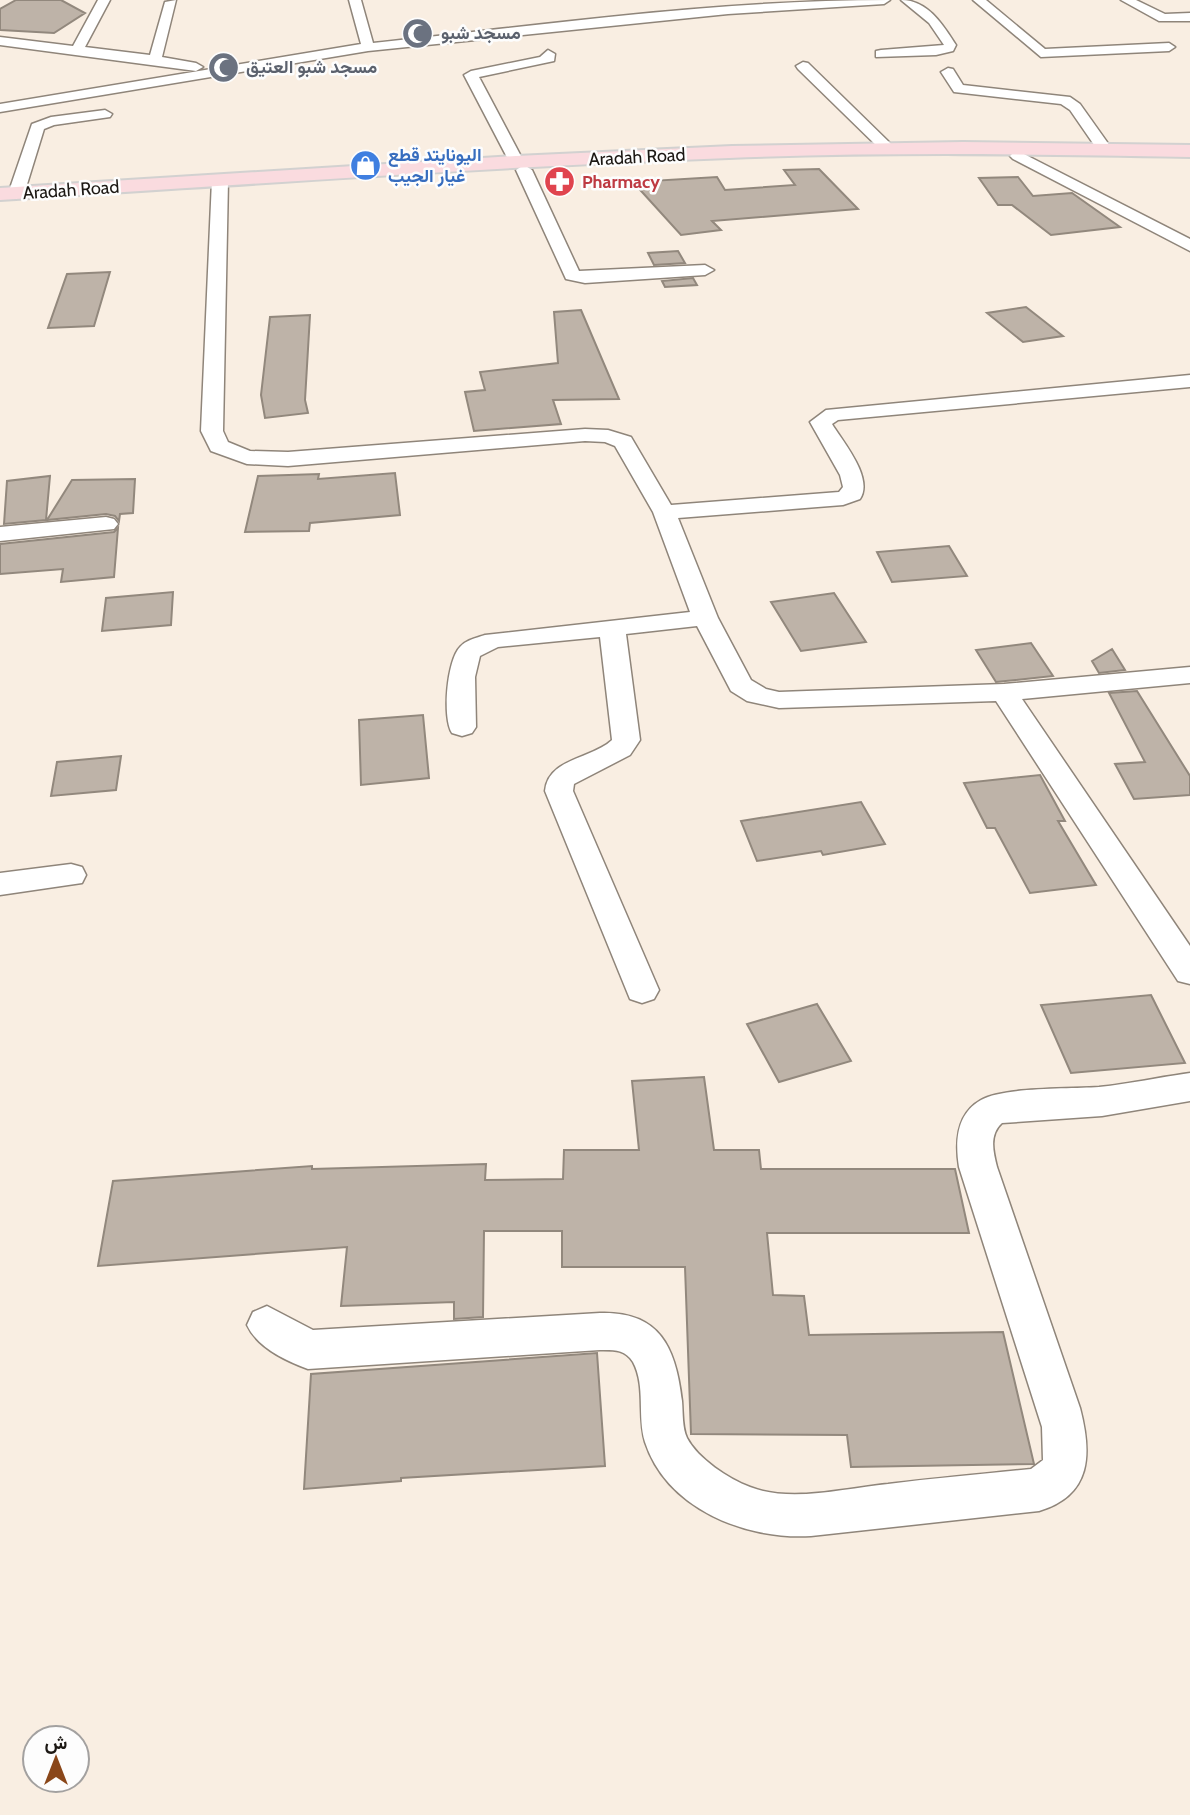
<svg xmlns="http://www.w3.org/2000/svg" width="1190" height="1815" viewBox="0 0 1190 1815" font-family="Cabin,Vazirmatn,sans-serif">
<rect width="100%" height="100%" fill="#f9eee2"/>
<path fill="#beb3a8" stroke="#92887d" stroke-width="2" d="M16 0H61L85 13 54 33 0 30V9Z
M819 169 858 209 712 221 721 230 681 235 633 182 717 177 725 190 795 185 784 170Z
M1018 177 1033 196 1072 193 1120 227 1051 235 1012 205H998L979 178Z
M678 251 685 263 654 265 648 253Z
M110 272 94 326 48 328 67 274Z
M693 278 697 285 665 287 662 281Z
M1026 307 1063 336 1023 342 987 313Z
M581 310 619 399 553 400 561 424 474 431 465 392 485 390 480 372 558 363 554 312Z
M310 315 305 400 308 413 265 418 261 395 270 317Z
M395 473 400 515 310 523 309 531 245 532 258 476 319 474 318 479Z
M50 476 46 520 4 524 7 481Z
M135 479 133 513 120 514 119 521 115 516 106 514 47 520 72 480Z
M118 528 114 577 61 582 63 569 0 574V544L114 532Z
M949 546 967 576 892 582 877 552Z
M173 592 171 625 102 631 106 598Z
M834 593 866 642 801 651 771 602Z
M1031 643 1053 676 996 682 976 650Z
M1112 649 1125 670 1099 673 1092 661Z
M1137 691 1190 776V795L1134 799 1115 764 1145 762 1109 693Z
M423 715 429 778 361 785 359 720Z
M121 756 116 790 51 796 57 762Z
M1040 775 1065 821H1058L1096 885 1030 893 995 828H987L964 783Z
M861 802 885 844 823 855 821 851 757 861 741 821Z
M1151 995 1185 1063 1071 1073 1041 1005Z
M817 1004 851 1061 779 1082 747 1024Z
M704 1077 714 1150H759L761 1169H955L969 1233H767L773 1295 804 1296 809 1335 1003 1332 1034 1464 851 1467 847 1435 691 1434 685 1267H562V1231H484L483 1317 454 1319V1302L341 1306 347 1247 98 1266 113 1181 312 1166V1169L486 1164 485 1180 563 1179 564 1150H639L632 1081Z
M597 1353 605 1466 401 1478V1481L304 1489 311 1374Z"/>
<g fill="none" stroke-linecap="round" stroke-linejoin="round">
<defs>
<path id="street" d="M98 0H110L85 47 150 55 165 2 176 0 162 57 196 63 203 67 196 71 0 45V37L73 46Z
M349 0H361L373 43C545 25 717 0 890 0L884 4 728 14 368 51 0 112V104L361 44Z
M901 0C928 0 943 25 956 45L953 51 936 55 876 57V51L881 50 944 45 929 23Z
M973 0H986L1045 49 1169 43 1175 47 1169 51 1041 57Z
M1121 0H1136L1165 14 1190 13V21H1159Z
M548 50 555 54 554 61 479 77 524 162 521 165H511L464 75 471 71 540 57Z
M803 62 808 63 892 145 895 148 892 151H882L798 69 796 66Z
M948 68 953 69 963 85 1070 97 1080 104 1112 149 1109 152H1099L1070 110 1061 104 954 92 941 72Z
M105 110 112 114 110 117 54 125 44 129 24 194 16 199 10 197 8 194 32 124 51 117Z
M1018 151 1190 239V251L1013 159 1010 156 1013 153Z
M524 165 532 170 579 271 705 265 714 270 705 275 585 283 566 279 516 170Z
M220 175 228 180 223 431 228 442 250 451 288 452 585 429 608 430 631 437 671 505 839 492 843 487 840 475 810 422 826 410 1190 375V387L838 420 832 424C843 442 874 478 860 499L843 505 678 518 718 618 751 680 766 689 779 692 1004 684 1190 667V683L1022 699 1190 946V984L1178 981 996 701 779 708 747 701 731 691 697 626 626 634 640 740 630 755 574 784 573 791 659 990 654 999 642 1003 630 999 545 791C548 758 592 759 612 740L600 637 498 647 480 656 475 677 476 727 472 733 462 736 452 733C442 718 447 660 460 647 466 640 476 638 485 635L690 612 653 512 615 446 605 442 585 441 288 466 247 464 211 451 201 431 212 180Z
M106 517 114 519 118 524 114 529 0 541V527Z
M71 864 82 867 86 875 82 883 0 895V873Z
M1190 1073V1101L1102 1116 1002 1123C989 1135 993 1151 997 1167L1080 1408C1092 1454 1092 1495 1039 1511L811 1536C746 1540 667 1509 645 1442 637 1417 646 1386 633 1362 625 1349 613 1350 600 1350L308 1369C286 1361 257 1347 247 1325L253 1312 267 1306 313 1330 600 1313C660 1311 676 1348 682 1401 683 1413 682 1428 687 1438 698 1459 729 1479 750 1487 791 1503 846 1488 888 1484 935 1478 983 1474 1031 1469L1043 1460 1042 1427 959 1167C955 1142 956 1114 981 1100 1003 1087 1070 1089 1099 1087 1129 1084 1160 1077 1190 1073Z"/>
<path id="primary" d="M963 142 1190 145V157C1036 154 883 152 729 158 486 167 243 185 0 200V188L516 156 732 146Z"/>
</defs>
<use href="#street" stroke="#8f857a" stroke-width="3"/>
<use href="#primary" stroke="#d2d1d0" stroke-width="4"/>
<use href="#street" fill="#fff" fill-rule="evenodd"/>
<use href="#primary" fill="#fadbdf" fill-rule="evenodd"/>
</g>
<defs>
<symbol id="mosque-disc" viewBox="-11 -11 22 22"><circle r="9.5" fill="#6b7280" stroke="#fdfdfd"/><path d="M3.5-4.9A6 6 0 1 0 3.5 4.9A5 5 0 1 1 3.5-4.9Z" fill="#fff"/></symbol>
<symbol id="shop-disc" viewBox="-11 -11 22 22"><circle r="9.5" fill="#3f7fe0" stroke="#fdfdfd"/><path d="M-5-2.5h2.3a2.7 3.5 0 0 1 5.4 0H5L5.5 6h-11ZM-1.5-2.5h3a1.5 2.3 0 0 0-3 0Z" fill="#fff"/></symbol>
<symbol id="pharmacy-disc" viewBox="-11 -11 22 22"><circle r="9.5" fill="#e0444e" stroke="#fdfdfd"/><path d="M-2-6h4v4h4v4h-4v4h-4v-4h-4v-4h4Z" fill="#fff"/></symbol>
</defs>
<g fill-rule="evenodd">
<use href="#mosque-disc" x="400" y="16" width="35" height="35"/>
<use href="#mosque-disc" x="206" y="50" width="35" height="35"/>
<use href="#shop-disc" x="348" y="148" width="35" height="35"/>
<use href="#pharmacy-disc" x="542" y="164" width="35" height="35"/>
</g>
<g text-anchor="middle" stroke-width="5" stroke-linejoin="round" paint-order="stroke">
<g font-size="18" font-weight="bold" fill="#5b616d" stroke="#fdfdfd" text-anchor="start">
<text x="441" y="39">مسجد شبو</text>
<text x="246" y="73">مسجد شبو العتيق</text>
</g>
<g font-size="18" font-weight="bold" fill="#366cbe" stroke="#fdfdfd" text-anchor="start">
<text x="388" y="161">اليونايتد قطع<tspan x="388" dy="21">غيار الجيب</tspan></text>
</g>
<g font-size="18" fill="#1c1814" stroke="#fdfdfd">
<text transform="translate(637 157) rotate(-3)" y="6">Aradah Road</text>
<text transform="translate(71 190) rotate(-4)" y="6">Aradah Road</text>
</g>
<g font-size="18" font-weight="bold" fill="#be3a42" stroke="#fdfdfd" text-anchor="start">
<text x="582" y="188">Pharmacy</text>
</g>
</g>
<g transform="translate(56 1759)"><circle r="33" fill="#fdfdfd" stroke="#a3a1a0" stroke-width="2"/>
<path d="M0-5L12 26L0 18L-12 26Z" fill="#8a471a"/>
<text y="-10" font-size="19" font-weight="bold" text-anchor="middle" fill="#1c1814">ش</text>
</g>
</svg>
